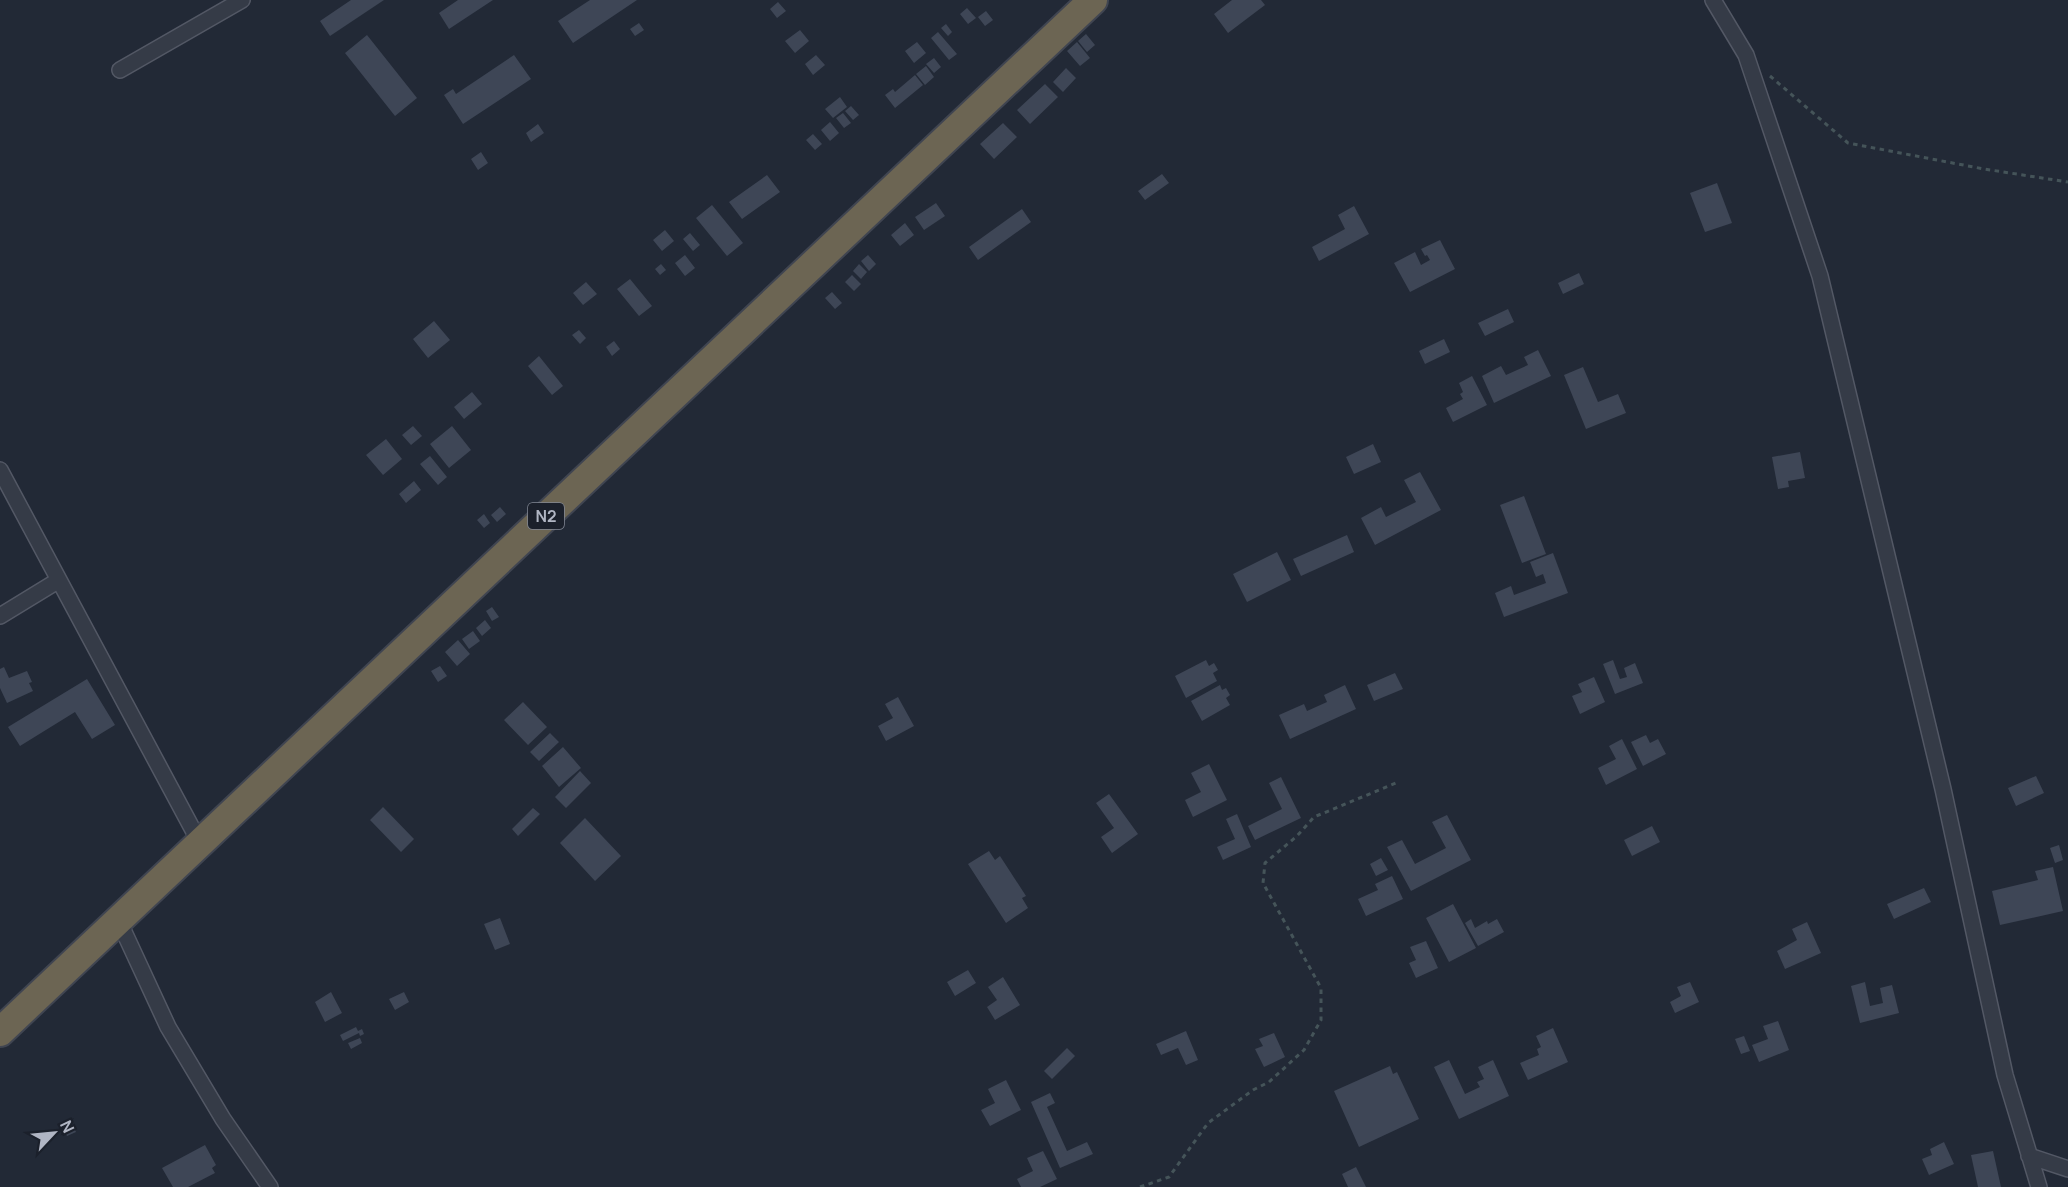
<svg xmlns="http://www.w3.org/2000/svg" width="2068" height="1187" viewBox="0 0 2068 1187" font-family="Manrope,sans-serif">
<rect width="100%" height="100%" fill="#222936"/>
<path fill="#3e4656" d="M351 0H384L330 36 320 21Z
M458 0H493L449 29 439 13Z
M590 0H637L573 43 558 21Z
M1232 0H1261L1265 5 1228 33 1214 14Z
M778 2 786 11 777 18 770 9Z
M967 8 976 18 968 24 960 14Z
M986 11 993 20 985 26 978 17Z
M639 23 644 30 635 36 630 29Z
M946 24 952 32 948 36 941 28Z
M800 30 809 41 795 53 785 41Z
M938 32 957 54 949 60 931 38Z
M1086 34 1095 45 1087 52 1078 41Z
M367 35 417 98 395 116 345 53Z
M917 42 926 53 914 63 905 51Z
M1077 42 1090 58 1080 66 1067 51Z
M514 55 531 79 463 124 444 95 453 89 456 94Z
M816 55 825 65 813 75 805 64Z
M934 58 941 67 934 73 926 64Z
M926 66 934 77 925 85 916 74Z
M1066 68 1076 78 1063 92 1053 82Z
M915 75 923 85 895 108 885 95 893 89 895 92Z
M1045 84 1058 97 1030 124 1017 110Z
M840 97 847 107 833 118 825 109Z
M851 106 859 115 853 120 845 111Z
M843 113 851 123 844 128 836 118Z
M830 122 839 133 830 141 821 130Z
M1003 123 1017 137 994 159 980 144Z
M538 124 544 133 531 142 526 133Z
M813 134 822 144 815 150 806 140Z
M481 152 488 163 478 170 471 159Z
M1162 174 1169 183 1145 200 1138 191Z
M767 175 780 192 742 219 729 202Z
M1717 183 1732 223 1705 232 1690 193Z
M936 203 945 216 924 230 915 217Z
M712 205 743 243 727 256 696 218Z
M1354 206 1369 234 1319 261 1312 247 1345 229 1338 215Z
M1022 209 1031 222 978 260 969 247Z
M905 223 914 235 900 246 891 235Z
M665 230 674 241 662 251 653 240Z
M690 233 700 245 693 251 683 239Z
M1440 240 1455 269 1410 292 1394 263 1415 252 1421 265 1430 260 1427 255 1425 256 1421 249Z
M685 255 695 268 685 276 675 263Z
M868 255 876 264 869 271 861 261Z
M661 264 666 270 660 275 655 269Z
M859 264 867 272 861 279 853 271Z
M1579 273 1584 284 1563 294 1558 283Z
M852 275 861 284 854 291 845 282Z
M630 279 652 306 639 316 617 289Z
M586 282 597 294 583 305 573 293Z
M832 292 842 303 835 309 825 298Z
M1508 309 1514 322 1485 336 1478 323Z
M434 321 450 340 428 358 413 339Z
M579 330 586 338 580 344 572 335Z
M1444 339 1450 352 1425 364 1419 351Z
M614 341 620 349 612 356 606 347Z
M1538 350 1551 376 1494 403 1482 376 1501 366 1506 375 1528 365 1524 357Z
M539 356 563 386 552 395 528 366Z
M1583 367 1598 402 1618 394 1626 413 1586 429 1564 375Z
M1472 376 1487 405 1453 422 1446 408 1463 399 1460 394 1463 392 1459 383Z
M472 392 482 404 464 419 454 407Z
M413 426 422 436 411 445 402 435Z
M452 426 471 450 449 468 430 444Z
M386 439 402 459 383 475 366 455Z
M1373 444 1381 462 1354 474 1346 457Z
M1800 452 1805 478 1788 481 1789 487 1778 489 1772 457Z
M430 456 447 477 438 485 420 464Z
M1420 472 1441 510 1375 545 1361 518 1381 507 1386 517 1416 502 1404 480Z
M414 481 421 490 406 503 399 494Z
M1524 496 1546 554 1522 563 1500 505Z
M500 507 506 514 497 522 491 515Z
M484 514 490 523 484 528 477 520Z
M1347 535 1354 552 1301 576 1293 559Z
M1277 552 1291 580 1247 602 1233 574Z
M1553 553 1568 593 1504 617 1495 593 1511 586 1514 595 1546 583 1543 574 1536 577 1530 562Z
M492 607 499 617 492 621 486 611Z
M485 620 491 628 482 636 476 628Z
M473 631 480 641 469 649 462 639Z
M458 640 470 654 457 666 445 652Z
M1206 660 1209 666 1214 663 1218 670 1213 673 1217 681 1186 698 1175 676Z
M1613 660 1620 679 1627 677 1624 668 1635 663 1643 683 1615 694 1603 664Z
M440 666 447 676 438 682 431 671Z
M4 667 9 678 27 671 32 682 29 683 33 691 7 703 0 688V669Z
M1395 673 1403 689 1374 701 1367 685Z
M1594 677 1605 702 1580 714 1572 696 1582 692 1578 684Z
M87 679 115 725 92 739 75 712 20 746 8 727Z
M1220 685 1222 690 1226 688 1230 695 1226 698 1230 705 1202 721 1191 701Z
M1345 685 1356 709 1290 739 1279 715 1304 704 1307 711 1327 702 1324 695Z
M898 697 914 726 886 741 878 726 893 718 885 704Z
M523 702 547 727 528 745 504 720Z
M550 733 559 742 539 761 530 752Z
M1646 735 1650 743 1658 739 1666 754 1643 766 1631 742Z
M1622 739 1637 769 1606 785 1598 768 1616 759 1609 746Z
M563 747 581 768 559 787 542 766Z
M1209 764 1227 800 1193 817 1185 800 1201 792 1191 773Z
M580 771 591 783 566 808 555 797Z
M2036 776 2044 793 2016 806 2008 788Z
M1281 777 1301 818 1255 840 1248 826 1282 809 1269 783Z
M1109 794 1138 834 1112 853 1101 837 1114 828 1096 803Z
M383 807 414 839 401 852 370 820Z
M533 808 540 814 518 836 512 829Z
M1237 814 1251 847 1223 860 1217 847 1235 839 1226 819Z
M1447 815 1471 860 1411 891 1387 847 1402 840 1415 864 1446 848 1432 822Z
M585 818 621 856 595 881 560 843Z
M1652 826 1660 842 1632 856 1624 840Z
M2059 845 2063 860 2055 863 2050 848Z
M989 851 995 860 1000 856 1026 896 1022 898 1028 908 1006 923 968 864Z
M1381 858 1388 870 1376 876 1370 864Z
M2053 867 2063 911 2000 925 1992 891 2038 880 2035 871Z
M1392 876 1403 899 1366 916 1358 899 1378 890 1375 884Z
M1924 888 1931 902 1894 919 1887 904Z
M1453 904 1476 948 1449 962 1426 918Z
M500 918 510 944 495 950 484 924Z
M1471 919 1475 928 1487 921 1488 924 1497 919 1504 932 1478 946 1465 923Z
M1807 922 1821 953 1785 969 1777 951 1797 940 1792 929Z
M1426 941 1438 968 1416 978 1409 963 1416 960 1410 947Z
M968 970 976 983 955 996 947 982Z
M1003 977 1020 1005 995 1020 987 1007 997 1000 988 987Z
M1690 982 1699 1002 1675 1013 1670 1002 1681 996 1677 987Z
M1865 982 1870 1006 1883 1003 1880 988 1892 985 1899 1013 1860 1023 1851 986Z
M331 992 342 1013 325 1022 315 1002Z
M404 992 409 1002 395 1010 389 999Z
M1778 1021 1789 1050 1759 1062 1752 1045 1768 1039 1763 1026Z
M356 1027 358 1031 362 1029 364 1034 360 1036 359 1033 343 1041 340 1035Z
M1553 1028 1568 1062 1528 1080 1520 1063 1539 1055 1537 1049 1541 1047 1536 1036Z
M1186 1031 1198 1060 1186 1065 1178 1048 1161 1055 1156 1044Z
M1274 1033 1285 1057 1264 1067 1255 1049 1263 1046 1259 1039Z
M1744 1036 1750 1051 1741 1054 1735 1039Z
M360 1038 362 1043 351 1049 348 1043Z
M1067 1048 1075 1056 1052 1079 1044 1071Z
M1449 1060 1465 1094 1480 1087 1477 1082 1484 1079 1478 1067 1493 1060 1509 1096 1459 1119 1434 1067Z
M1390 1066 1393 1074 1397 1072 1419 1119 1359 1147 1334 1091Z
M1006 1080 1021 1110 990 1126 981 1110 995 1103 988 1089Z
M1050 1093 1055 1103 1047 1107 1067 1151 1087 1142 1093 1154 1060 1168 1031 1102Z
M72 1124 76 1132 67 1136 63 1128Z
M1944 1142 1954 1164 1929 1175 1922 1159 1932 1155 1930 1149Z
M205 1145 216 1165 212 1168 215 1173 188 1187H173L162 1168Z
M1043 1151 1057 1179 1040 1187H1021L1017 1179 1033 1171 1027 1158Z
M1993 1151 2001 1187H1978L1971 1155Z
M1356 1167 1366 1187H1348L1342 1174Z"/>
<g fill="none" stroke-linecap="round" stroke-linejoin="round">
<defs>
<path id="street" d="M1713 0 1746 55 1820 276 1943 789 2005 1075 2039 1187
M120 70 242 0
M0 470 200 843
M0 616 59 580
M118 919 168 1027 223 1119 270 1187
M2029 1156 2068 1169"/>
<path id="highway" d="M0 1032 1093 0"/>
</defs>
<use href="#street" stroke="#535865" stroke-width="18"/>
<use href="#highway" stroke="#404551" stroke-width="32"/>
<path stroke="#455459" stroke-width="3" stroke-dasharray="4.5 4.5" stroke-linecap="butt" d="M1770 76 1848 143 1984 169 2068 182
M1140 1187 1169 1177 1208 1123 1253 1090 1269 1082 1304 1050 1321 1020V988L1263 883 1265 863 1297 836 1314 817 1396 783"/>
<use href="#street" stroke="#353b47" stroke-width="15"/>
<use href="#highway" stroke="#6c6553" stroke-width="28"/>
</g>
<g text-anchor="middle" stroke-width="6" stroke-linejoin="round" paint-order="stroke">
<rect fill="#1b202b" stroke="#838895" stroke-width="1.5" x="528" y="503" width="36" height="26" rx="4.5"/>
<g font-size="16" font-weight="bold" fill="#b0b5c3">
<text x="546" y="522">N2</text>
</g>
</g>
<g transform="translate(54 1133) rotate(64)" stroke="#1b202b" stroke-width="4.5" paint-order="stroke">
<path d="M0-4.5L10 22L0 15L-10 22Z" fill="#b0b5c3"/>
<text y="-9" font-size="16" font-weight="bold" text-anchor="middle" fill="#b0b5c3">N</text>
</g>
</svg>
